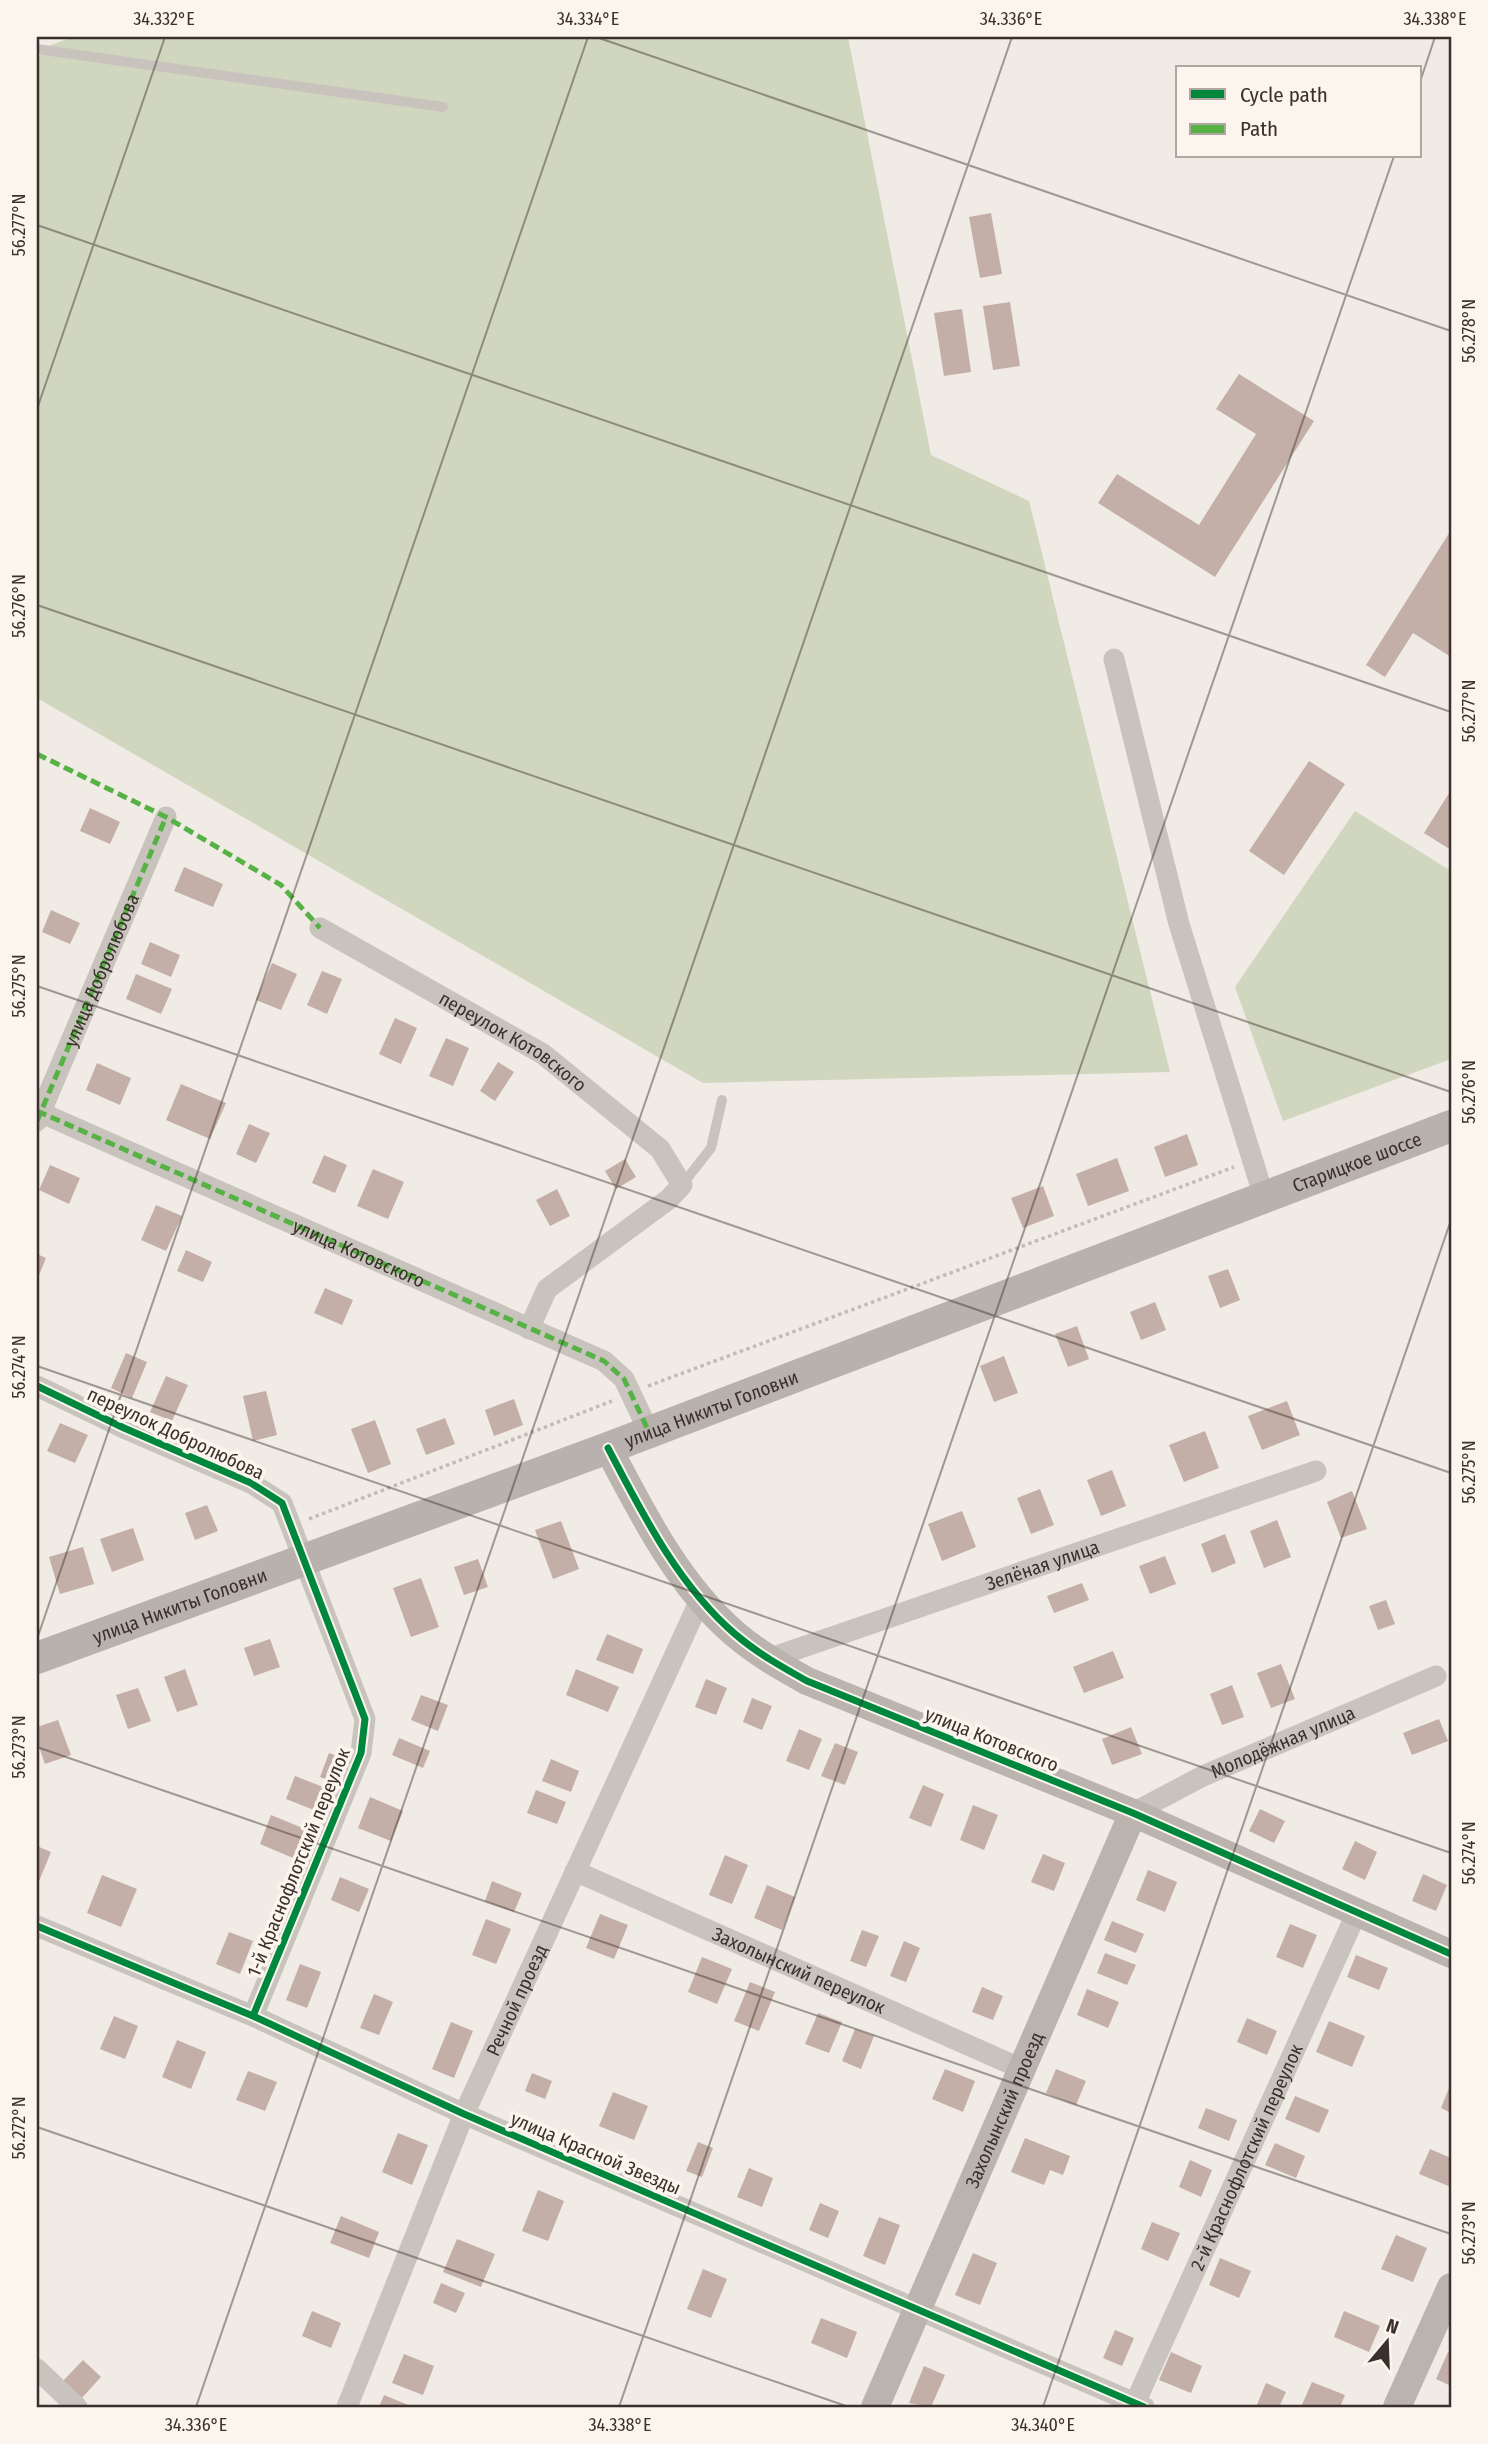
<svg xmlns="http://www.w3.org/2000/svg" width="1488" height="2444" viewBox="0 0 1488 2444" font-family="'Fira Sans Condensed',sans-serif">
<rect width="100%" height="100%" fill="#f0ebe5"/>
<path fill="#d1d6bf" d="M73 37H848L931 455 1029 501 1170 1072 703 1083 37 698V63L43 48Z
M1355 811 1451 871V1059L1283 1121 1235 987Z"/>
<path fill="#c3afa7" d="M991 213 1002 274 980 278 969 217Z
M1010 302 1020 366 993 370 983 306Z
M962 309 971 372 944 376 934 313Z
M1239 374 1314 421 1215 577 1098 503 1117 474 1199 525 1256 434 1216 409Z
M1451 530V657L1413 633 1385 677 1366 665Z
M1309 761 1345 784 1284 875 1249 851Z
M1451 790V850L1424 833Z
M90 808 120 822 110 844 80 831Z
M184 867 223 884 213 907 174 891Z
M51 910 80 923 70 944 42 932Z
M150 942 180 955 171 977 141 964Z
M272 963 297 974 281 1010 256 1000Z
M322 971 342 979 327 1014 307 1005Z
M136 974 172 989 161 1014 126 999Z
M395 1018 417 1028 401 1064 379 1054Z
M446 1038 469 1048 453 1086 429 1076Z
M498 1062 514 1072 495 1101 480 1091Z
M97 1063 131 1078 120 1105 86 1090Z
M181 1084 226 1103 210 1139 166 1120Z
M249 1124 270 1133 256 1163 236 1154Z
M1187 1134 1198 1165 1165 1177 1154 1147Z
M324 1155 347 1165 335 1193 312 1183Z
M1117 1158 1129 1191 1088 1206 1076 1174Z
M625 1159 636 1177 616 1189 605 1171Z
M50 1165 80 1178 69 1204 39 1190Z
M373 1169 404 1182 388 1219 357 1206Z
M1043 1186 1054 1216 1023 1228 1011 1198Z
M557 1189 570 1216 550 1226 536 1200Z
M156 1205 182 1216 166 1251 141 1240Z
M186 1250 212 1262 203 1282 177 1271Z
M37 1254 46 1258 37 1280Z
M1228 1269 1240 1300 1220 1308 1208 1276Z
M325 1288 353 1300 342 1325 314 1313Z
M1155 1302 1166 1330 1141 1340 1130 1312Z
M1077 1326 1089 1359 1068 1367 1055 1334Z
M126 1353 147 1362 132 1398 111 1388Z
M1004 1356 1018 1393 994 1402 980 1366Z
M166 1376 188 1385 172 1421 150 1412Z
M266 1391 277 1435 253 1441 243 1396Z
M514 1399 523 1425 494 1436 485 1410Z
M1287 1401 1300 1435 1262 1450 1248 1416Z
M445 1418 455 1444 426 1455 416 1429Z
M375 1420 391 1464 368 1473 351 1429Z
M60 1423 88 1435 75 1463 47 1451Z
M1205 1431 1219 1468 1184 1482 1169 1445Z
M1112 1470 1126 1506 1101 1516 1087 1480Z
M1040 1489 1054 1525 1031 1534 1017 1498Z
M1352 1491 1367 1529 1341 1538 1327 1502Z
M207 1505 218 1531 195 1540 185 1513Z
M962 1511 976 1547 942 1561 928 1524Z
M1277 1520 1291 1557 1264 1568 1250 1531Z
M561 1521 579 1569 553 1579 535 1530Z
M133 1528 144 1560 112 1572 100 1539Z
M1225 1534 1236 1563 1212 1573 1201 1544Z
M83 1547 94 1584 60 1594 49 1557Z
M1165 1556 1176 1584 1150 1594 1139 1566Z
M478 1559 488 1587 464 1595 454 1567Z
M421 1578 439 1627 411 1637 393 1588Z
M1082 1583 1089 1600 1054 1613 1047 1596Z
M1386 1600 1395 1624 1378 1630 1369 1606Z
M607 1634 643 1649 633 1674 596 1660Z
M270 1639 280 1667 254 1676 244 1648Z
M1113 1651 1124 1678 1084 1693 1073 1667Z
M1281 1664 1295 1699 1271 1708 1257 1673Z
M185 1669 198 1705 177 1712 164 1677Z
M576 1669 619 1687 608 1712 566 1695Z
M706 1679 727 1688 716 1715 695 1707Z
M1232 1685 1244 1717 1222 1725 1210 1694Z
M138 1688 151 1721 128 1729 116 1695Z
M421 1695 448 1705 438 1731 411 1720Z
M752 1698 772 1706 762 1730 743 1722Z
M1439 1719 1448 1741 1412 1755 1403 1733Z
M58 1720 71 1755 45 1764 37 1741V1727Z
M1131 1727 1142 1754 1112 1765 1102 1739Z
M799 1729 822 1739 809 1770 786 1761Z
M399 1738 430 1751 423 1768 392 1755Z
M835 1743 858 1752 845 1785 821 1776Z
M329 1753 348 1760 338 1784 320 1777Z
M551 1759 579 1771 571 1792 542 1781Z
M295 1776 323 1787 314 1810 286 1799Z
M923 1785 944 1794 931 1827 909 1818Z
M536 1790 566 1802 557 1824 527 1813Z
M370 1797 403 1811 391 1841 358 1828Z
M973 1805 998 1815 984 1850 960 1840Z
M1260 1809 1285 1821 1274 1843 1249 1831Z
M271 1815 305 1829 293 1858 260 1844Z
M1355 1841 1377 1852 1365 1880 1342 1869Z
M37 1846 51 1852 37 1886Z
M1043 1854 1065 1863 1054 1891 1031 1882Z
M725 1855 748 1865 732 1904 709 1895Z
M1148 1870 1177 1882 1165 1912 1136 1900Z
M1423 1874 1447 1885 1436 1911 1412 1901Z
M102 1875 137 1889 121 1927 87 1913Z
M340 1877 369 1889 359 1912 331 1900Z
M492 1881 522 1893 514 1912 485 1901Z
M767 1885 795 1897 782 1930 754 1918Z
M600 1914 628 1925 614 1959 586 1948Z
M486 1919 511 1929 496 1964 472 1955Z
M1112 1921 1144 1934 1136 1953 1104 1940Z
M1290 1924 1317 1935 1303 1968 1276 1957Z
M862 1930 879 1936 866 1967 850 1961Z
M229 1932 253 1941 240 1974 216 1964Z
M904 1941 920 1948 906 1982 890 1976Z
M1105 1953 1136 1965 1127 1985 1097 1973Z
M1356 1955 1388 1968 1379 1990 1347 1977Z
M702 1957 732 1969 717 2004 688 1992Z
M300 1964 321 1972 307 2008 286 2000Z
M750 1982 775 1992 759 2031 734 2021Z
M982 1987 1003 1996 993 2020 972 2012Z
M1087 1989 1119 2002 1108 2028 1077 2015Z
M374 1994 393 2002 379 2035 360 2028Z
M818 2013 842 2022 829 2053 805 2044Z
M114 2016 138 2026 125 2059 100 2049Z
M1247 2018 1277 2031 1267 2055 1237 2042Z
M1329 2021 1365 2036 1352 2067 1316 2052Z
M451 2022 473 2031 454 2078 432 2069Z
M855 2029 874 2036 861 2069 842 2061Z
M177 2040 206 2052 191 2089 162 2077Z
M945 2069 975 2081 963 2112 932 2099Z
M1056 2069 1086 2081 1076 2105 1046 2093Z
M248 2071 277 2082 265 2111 236 2100Z
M532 2073 552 2081 545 2099 525 2091Z
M1451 2083V2113L1441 2108Z
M613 2092 648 2106 634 2140 599 2126Z
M1295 2096 1329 2110 1319 2133 1285 2119Z
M1206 2108 1237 2120 1229 2141 1198 2128Z
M398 2133 428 2145 412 2185 382 2172Z
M1025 2138 1070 2156 1063 2175 1050 2170 1044 2185 1011 2172Z
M698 2142 713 2148 702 2177 686 2171Z
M1275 2143 1305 2156 1296 2178 1265 2165Z
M1430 2149 1451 2158V2187L1419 2174Z
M1190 2160 1212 2170 1201 2197 1179 2187Z
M749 2168 773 2178 762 2207 737 2197Z
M538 2190 564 2201 548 2241 522 2231Z
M820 2203 839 2211 828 2238 809 2230Z
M341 2216 379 2232 369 2258 330 2243Z
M879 2217 900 2225 885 2265 863 2256Z
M1152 2222 1180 2233 1168 2261 1141 2249Z
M1396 2235 1427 2248 1413 2282 1381 2269Z
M457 2239 495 2254 481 2287 443 2272Z
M973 2253 997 2263 980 2305 955 2295Z
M1220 2258 1251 2271 1239 2298 1209 2285Z
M703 2269 727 2279 711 2318 687 2309Z
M441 2283 465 2293 456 2313 433 2303Z
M312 2311 341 2323 331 2348 302 2336Z
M1344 2311 1380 2326 1369 2352 1334 2337Z
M821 2318 857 2332 847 2358 811 2343Z
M1115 2330 1134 2338 1122 2366 1103 2358Z
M1171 2352 1202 2366 1191 2393 1159 2380Z
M1448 2352 1451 2354V2386L1436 2379Z
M404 2354 434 2366 423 2395 392 2383Z
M83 2360 101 2377 80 2400 61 2383Z
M924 2366 945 2375 931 2407 909 2403Z
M1312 2382 1345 2395 1340 2407H1301Z
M1266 2383 1286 2392 1279 2407H1256Z
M384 2395 413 2407H379Z"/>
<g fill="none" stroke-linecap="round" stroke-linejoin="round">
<path stroke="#c2bbb6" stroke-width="3.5" stroke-dasharray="3.5 3.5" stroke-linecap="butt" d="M648 1386 1234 1167
M309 1519 612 1401"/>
<path stroke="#c9c3be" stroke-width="10" d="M37 49 443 107
M682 1185 711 1148 722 1100"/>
<g stroke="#c9c3be" stroke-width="21">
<path d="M1114 659 1179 924 1264 1197"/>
<path id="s1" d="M320 928 543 1054 660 1149 682 1185 669 1199 547 1289 529 1329"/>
<path d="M37 1111 604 1361 624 1379 649 1432"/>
<path d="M37 1121 166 817"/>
<path d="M37 1386 124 1428 251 1483 282 1503 365 1719 361 1753 253 2016"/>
<path id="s2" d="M768 1659 1316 1471"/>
<path id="s3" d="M1133 1813 1203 1776 1436 1676"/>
<path id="s4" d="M575 1871 1022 2069"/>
<path d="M37 1926 253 2016 464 2114 1144 2407"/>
<path d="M37 2369 77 2407"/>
<path id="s5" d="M1135 2403 1357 1912"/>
<path id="s6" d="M347 2407 464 2114 701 1598"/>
</g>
<g stroke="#bab3ae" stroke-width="28">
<path d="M608 1448C642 1513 678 1585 735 1634 757 1653 782 1667 807 1681L1133 1813 1451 1954"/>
<path id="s7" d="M875 2407 1133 1813"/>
<path d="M1397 2407 1451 2287"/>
</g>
<path stroke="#b8b1ad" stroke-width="32" id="s8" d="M37 1658 608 1448 1451 1126"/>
<g stroke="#57b246" stroke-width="5" stroke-dasharray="10 5" stroke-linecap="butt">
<path d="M37 754 166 817 281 885 320 928"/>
<path id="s9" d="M37 1111 604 1361 624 1379 649 1432"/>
<path id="s10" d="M37 1121 166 817"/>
</g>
<defs>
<path id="cycleway" d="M37 1386 124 1428 251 1483 282 1503 365 1719 361 1753 253 2016
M608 1448C642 1513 678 1585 735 1634 757 1653 782 1667 807 1681L1133 1813 1451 1954
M37 1926 253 2016 464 2114 1144 2407"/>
</defs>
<use href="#cycleway" stroke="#fbf5ee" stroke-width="11"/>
<use href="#cycleway" stroke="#00873e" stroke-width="7"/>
</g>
<path fill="none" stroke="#3b302b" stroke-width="2" stroke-opacity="0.45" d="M596 37 1451 331M1420 82 1435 37M37 225 1451 712M37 409 165 37M37 605 1451 1092M37 986 1451 1473M37 1366 1451 1853M37 1639 588 37M37 1747 1451 2234M37 2127 849 2407M196 2407 1012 37M619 2407 1394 156M1043 2407 1451 1220"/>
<g text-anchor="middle" stroke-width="7" stroke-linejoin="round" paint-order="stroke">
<g font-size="19" fill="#3b302b" stroke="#fbf5ee">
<text dy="7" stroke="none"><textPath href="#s10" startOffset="164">улица Добролюбова</textPath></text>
<text dy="7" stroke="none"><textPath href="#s1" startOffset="224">переулок Котовского</textPath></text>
<text dy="7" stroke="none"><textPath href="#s8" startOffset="1410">Старицкое шоссе</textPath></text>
<text dy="7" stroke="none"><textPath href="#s9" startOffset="352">улица Котовского</textPath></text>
<text dy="7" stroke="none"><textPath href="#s8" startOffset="719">улица Никиты Головни</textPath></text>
<text transform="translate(176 1433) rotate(25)" y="7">переулок Добролюбова</text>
<text dy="7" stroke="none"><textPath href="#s2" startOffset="290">Зелёная улица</textPath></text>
<text dy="7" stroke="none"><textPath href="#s8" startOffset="152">улица Никиты Головни</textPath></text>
<text transform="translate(992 1739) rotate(22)" y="7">улица Котовского</text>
<text dy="7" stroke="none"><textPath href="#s3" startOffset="166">Молодёжная улица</textPath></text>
<text transform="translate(298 1862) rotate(-68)" y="7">1-й Краснофлотский переулок</text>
<text dy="7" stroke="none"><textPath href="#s4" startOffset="245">Захолынский переулок</textPath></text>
<text dy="7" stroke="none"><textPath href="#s6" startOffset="441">Речной проезд</textPath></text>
<text dy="7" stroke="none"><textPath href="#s7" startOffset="324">Захолынский проезд</textPath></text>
<text transform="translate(596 2153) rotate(23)" y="7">улица Красной Звезды</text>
<text dy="7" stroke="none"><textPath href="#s5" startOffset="270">2-й Краснофлотский переулок</textPath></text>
</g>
</g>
<rect width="1488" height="2444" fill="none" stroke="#fbf5ee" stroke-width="77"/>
<rect x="1176" y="66" width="245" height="91" fill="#fbf5ee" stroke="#aea6a0" stroke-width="2"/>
<rect x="1190" y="89" width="35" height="10" fill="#00873e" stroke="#aea6a0" stroke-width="2"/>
<text x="1240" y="102" font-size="21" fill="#3b302b">Cycle path</text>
<rect x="1190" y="124" width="35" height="10" fill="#57b246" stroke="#aea6a0" stroke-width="2"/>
<text x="1240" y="136" font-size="21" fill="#3b302b">Path</text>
<g transform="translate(1387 2342) rotate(19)" stroke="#fbf5ee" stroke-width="5" paint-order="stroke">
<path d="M0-5L12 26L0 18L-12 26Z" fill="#3b302b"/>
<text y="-10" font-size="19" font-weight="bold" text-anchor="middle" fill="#3b302b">N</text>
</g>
<rect x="38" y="38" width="1412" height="2368" fill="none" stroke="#3b302b" stroke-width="2.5"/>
<g font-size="18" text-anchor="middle" fill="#3b302b">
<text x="164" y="25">34.332°E</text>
<text x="588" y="25">34.334°E</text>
<text x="1011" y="25">34.336°E</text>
<text x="1435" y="25">34.338°E</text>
<text transform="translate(19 225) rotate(-90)" y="6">56.277°N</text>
<text transform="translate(1469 331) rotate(-90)" y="6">56.278°N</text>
<text transform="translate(19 606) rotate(-90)" y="6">56.276°N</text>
<text transform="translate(1469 711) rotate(-90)" y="6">56.277°N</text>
<text transform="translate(19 986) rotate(-90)" y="6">56.275°N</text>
<text transform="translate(1469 1092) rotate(-90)" y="6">56.276°N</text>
<text transform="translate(19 1367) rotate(-90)" y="6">56.274°N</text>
<text transform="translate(1469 1472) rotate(-90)" y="6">56.275°N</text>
<text transform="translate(19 1747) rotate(-90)" y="6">56.273°N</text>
<text transform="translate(1469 1853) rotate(-90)" y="6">56.274°N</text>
<text transform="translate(19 2128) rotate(-90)" y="6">56.272°N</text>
<text transform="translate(1469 2233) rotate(-90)" y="6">56.273°N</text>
<text x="196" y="2431">34.336°E</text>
<text x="620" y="2431">34.338°E</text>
<text x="1043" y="2431">34.340°E</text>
</g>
</svg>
